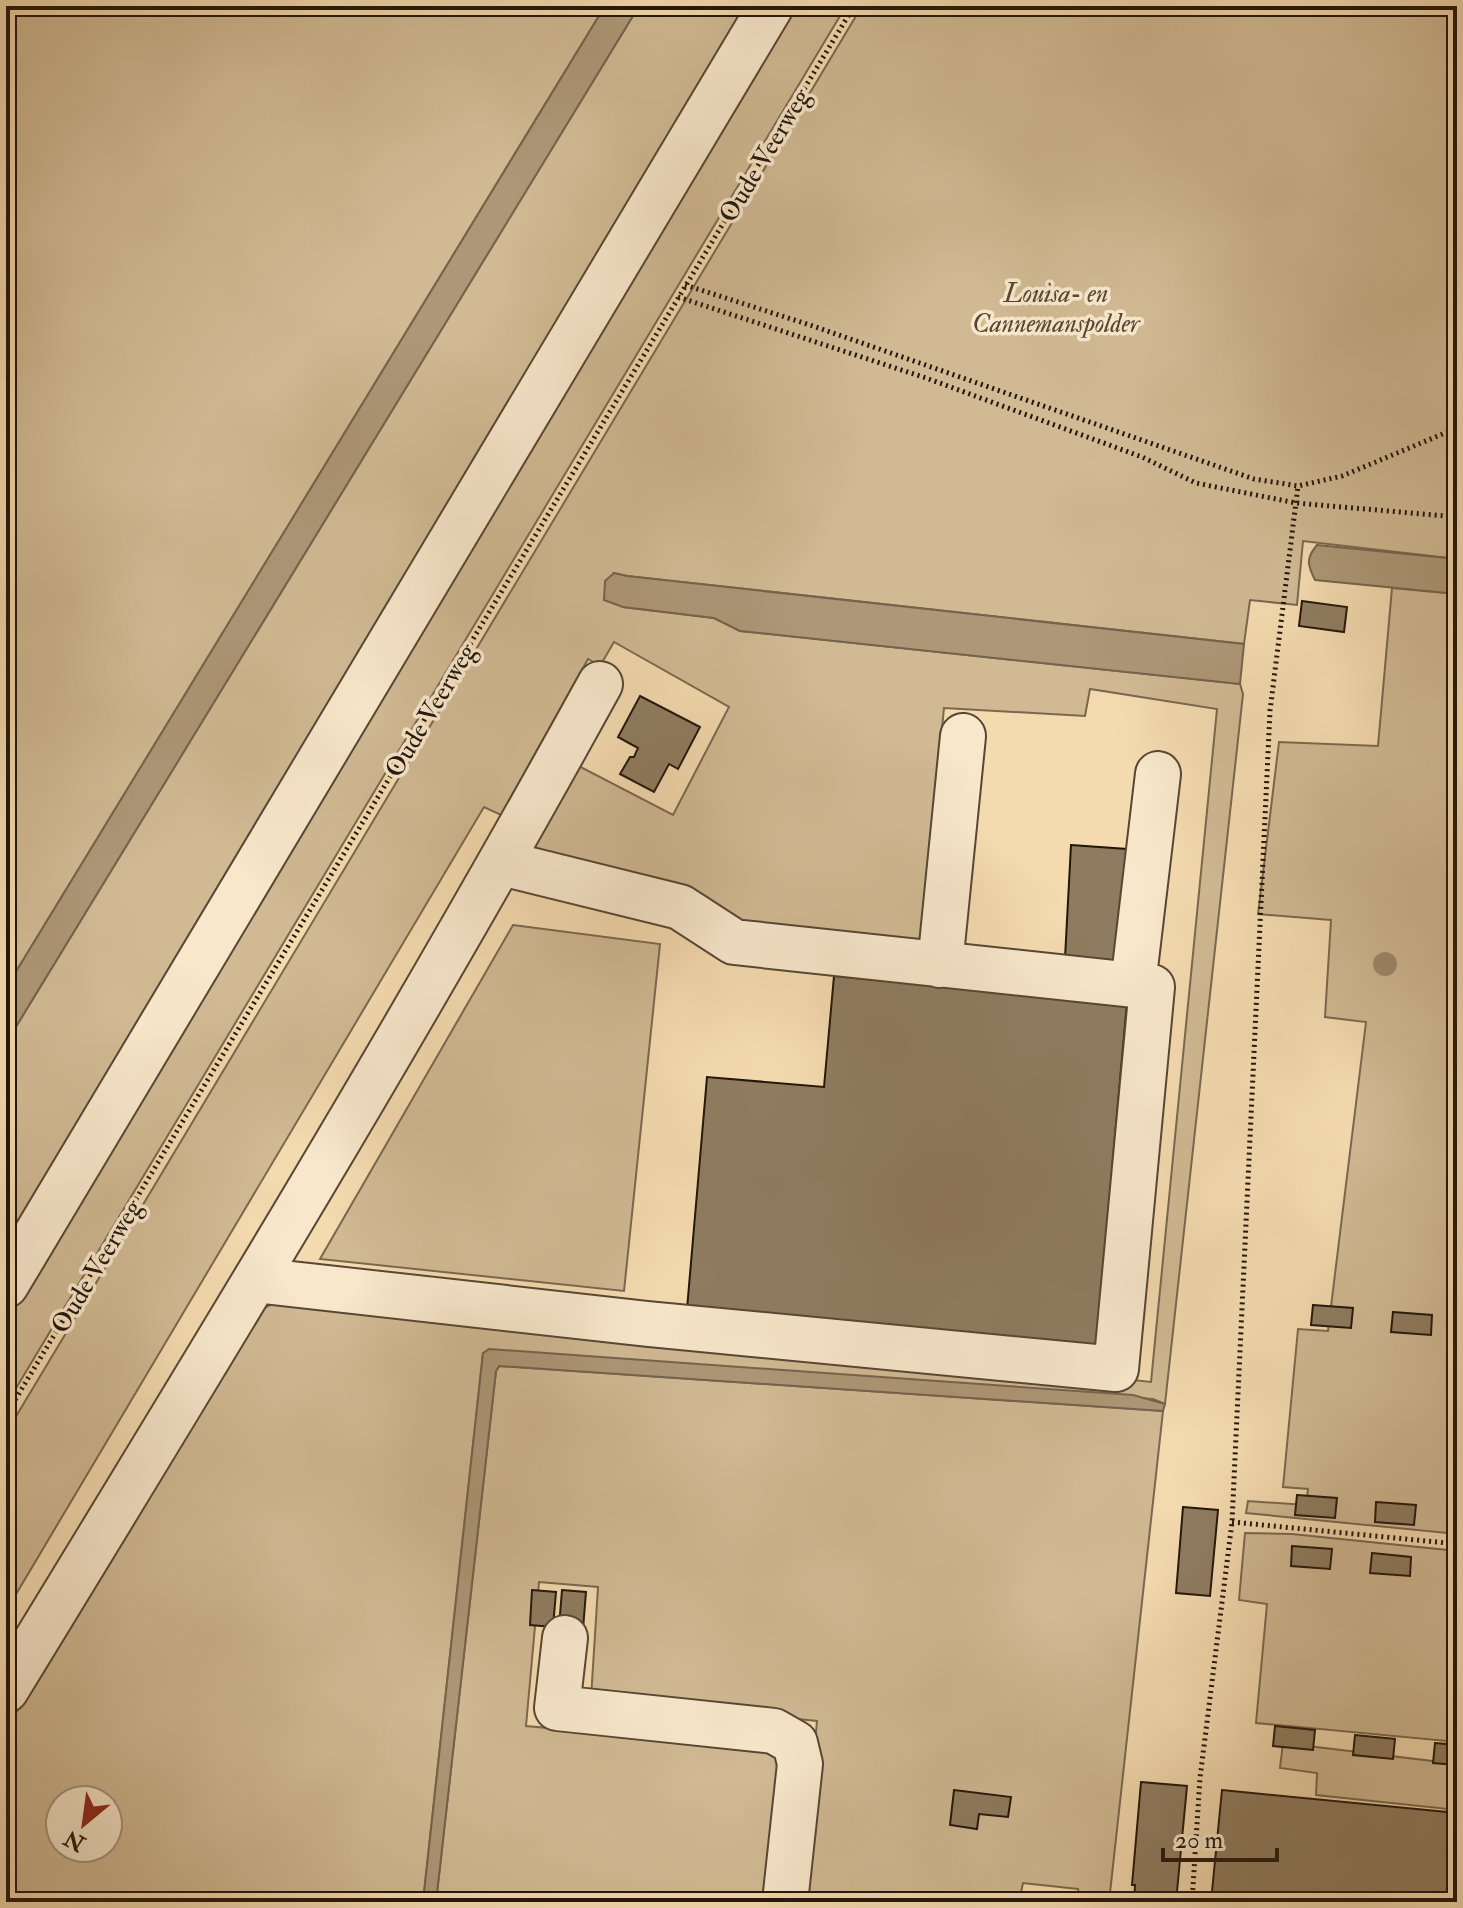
<svg xmlns="http://www.w3.org/2000/svg" width="1463" height="1908" viewBox="0 0 1463 1908" font-family="'IM FELL Double Pica',serif">
<rect width="100%" height="100%" fill="#f4daaf"/>
<filter id="stains"><feTurbulence type="fractalNoise" baseFrequency=".0025" numOctaves="4"/><feColorMatrix values="0 0 0 0 .2 0 0 0 0 .09 0 0 0 0 .02 0 0 0 .5 -.17"/></filter>
<radialGradient id="worn" r=".72"><stop offset=".6" stop-color="#630" stop-opacity="0"/><stop offset="1" stop-color="#630" stop-opacity=".3"/></radialGradient>
<path fill="#d0b993" stroke="#79684f" stroke-width="2" fill-rule="evenodd" d="M6 6H605L6 988Z
M639 6H754L6 1247V1043Z
M795 6H846L6 1405V1316Z
M862 6H1457V559L1303 541 1297 605 1250 600 1244 644 627 576 614 573 623 607 714 618 740 631 1240 684 1243 694 1165 1404 1153 1399 483 1353 423 1902H6V1730L177 1438 258 1312 272 1304 1041 1370 1151 1382 1217 709 1090 689 1085 716 944 708 921 948 770 940 530 853 573 763 673 815 729 707 614 642 600 666 588 659 501 815 484 807 6 1611V1433ZM60 1800H108V1848H60Z
M1392 588 1457 594V1534L1246 1513 1248 1501 1306 1505 1308 1489 1283 1487 1298 1329 1328 1331 1366 1022 1325 1017 1331 920 1258 914 1279 742 1378 746Z
M513 925 660 944 624 1291 320 1259Z
M499 1366 1163 1411 1109 1902H1080L1078 1889 1023 1883 1019 1902H800L817 1721 591 1698 598 1587 539 1582 526 1726 768 1747 779 1760 767 1902H436L496 1371Z
M1245 1533 1292 1534 1457 1551V1742L1256 1723 1267 1604 1239 1600Z
M1283 1743 1457 1764V1810L1316 1795 1317 1773 1280 1768Z"/>
<path fill="#ad9777" stroke="#75634c" stroke-width="2" d="M605 6H639L6 1043V988Z
M1317 545 1457 559V594L1315 580C1307 564 1306 558 1317 545Z
M614 573 627 576 1244 644 1240 684 740 631 714 618 623 607 604 600 605 581Z
M489 1349 1133 1395 1165 1404 1163 1411 499 1366 496 1371 436 1902H423L483 1353Z"/>
<path fill="#8f7c60" stroke="#22160b" stroke-width="2" d="M1302 601 1347 607 1344 632 1299 626Z
M640 696 700 727 678 769 669 764 654 792 620 774 630 757H634L638 748 618 737Z
M1071 845 1127 849 1119 962 1065 958Z
M834 976 1127 1003 1096 1347 687 1309 707 1077 824 1087Z
M1313 1305 1353 1308 1351 1328 1311 1325Z
M1393 1312 1432 1315 1431 1335 1391 1332Z
M1297 1495 1337 1498 1335 1518 1295 1515Z
M1376 1502 1416 1505 1414 1525 1375 1522Z
M1183 1507 1218 1510 1210 1596 1176 1593Z
M1292 1546 1332 1549 1330 1569 1291 1566Z
M1372 1553 1411 1557 1410 1576 1370 1573Z
M532 1590 556 1592 553 1627 530 1625Z
M562 1590 586 1592 583 1629 559 1627Z
M1275 1726 1315 1730 1313 1750 1273 1746Z
M1355 1735 1395 1739 1393 1759 1353 1755Z
M1435 1743 1457 1745V1765L1433 1763Z
M1141 1782 1187 1786 1176 1902H1134L1135 1885H1132Z
M954 1790 1011 1797 1008 1817 979 1814 977 1829 950 1825Z
M1222 1790 1457 1813V1902H1211Z"/>
<g fill="none" stroke-linecap="round" stroke-linejoin="round">
<defs>
<path id="minor" d="M940 965 963 736
M1133 985 1158 774
M256 1280 648 1324 1116 1369 1152 987 734 942 680 907 502 863
M6 1285 771 6
M565 1638 557 1708 774 1731 795 1743 800 1764 785 1902
M6 1690C209 1358 412 1026 600 684"/>
</defs>
<use href="#minor" stroke="#564734" stroke-width="48"/>
<path stroke="#22160b" stroke-width="5" stroke-dasharray="2 4" stroke-linecap="butt" d="M685 285 810 325 1254 479 1298 486 1342 476 1457 428
M678 297 926 378 1142 457 1196 483 1296 503 1457 517
M6 1415 854 6
M1232 1522 1457 1544
M1192 1902 1200 1778 1232 1522 1270 711 1298 486"/>
<use href="#minor" stroke="#f8e7cb" stroke-width="44"/>
</g>
<circle fill="#9d896b" cx="1385" cy="964" r="12"/>
<g text-anchor="middle" stroke-width="7" stroke-linejoin="round" paint-order="stroke">
<g font-size="26" fill="#22160b" stroke="#f8e7cb">
<text transform="translate(764 155) rotate(-59)" y="9">Oude Veerweg</text>
<text transform="translate(430 710) rotate(-59)" y="9">Oude Veerweg</text>
<text transform="translate(96 1266) rotate(-59)" y="9">Oude Veerweg</text>
</g>
<g font-size="26" font-style="italic" fill="#564734" stroke="#f8e7cb">
<text x="1056" y="302">Louisa- en<tspan x="1056" dy="30">Cannemanspolder</tspan></text>
</g>
</g>
<rect width="1463" height="1908" fill="none" stroke="#f4daaf" stroke-width="32"/>
<rect x="8" y="8" width="1447" height="1892" fill="none" stroke="#22160b" stroke-width="4"/>
<rect x="16" y="16" width="1431" height="1876" fill="none" stroke="#22160b" stroke-width="2"/>
<g transform="translate(84 1824) rotate(209)"><circle r="38" fill="#f8e7cb" stroke="#a2937e" stroke-width="2"/>
<path d="M0-6L14 30L0 20L-14 30Z" fill="#8f2418"/>
<text y="-12" font-size="22" font-weight="bold" text-anchor="middle" fill="#22160b">N</text>
</g>
<path d="M1163 1848v12h114v-12" fill="none" stroke="#22160b" stroke-width="4"/>
<text x="1175" y="1848" font-size="24" fill="#22160b" stroke="#f8e7cb" stroke-width="6" paint-order="stroke">20 m</text>
<rect width="100%" height="100%" filter="url(#stains)"/>
<rect width="100%" height="100%" fill="url(#worn)"/>
</svg>
